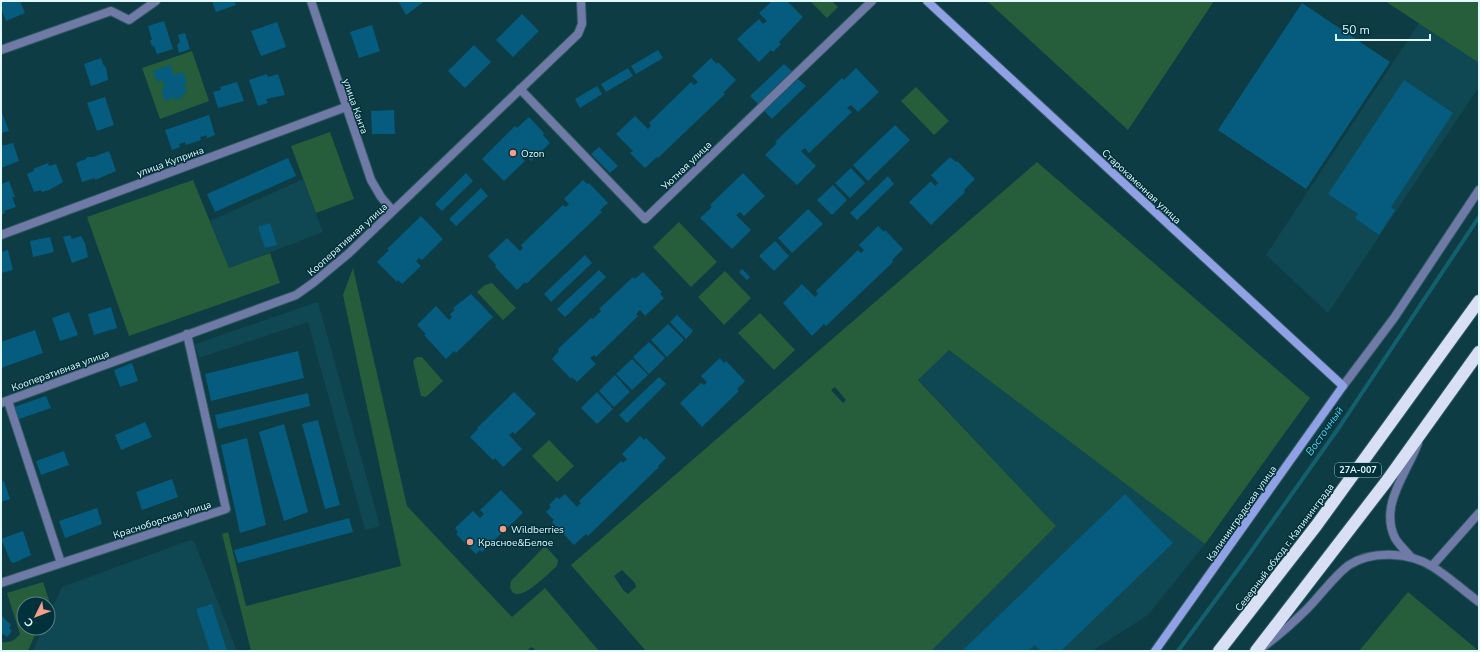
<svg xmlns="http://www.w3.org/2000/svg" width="1480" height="652" viewBox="0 0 1480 652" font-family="'Nunito Sans',sans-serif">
<rect width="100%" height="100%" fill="#0e3c44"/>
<path fill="#0f4752" d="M1419 23 1479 63V87L1328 313 1266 255Z
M303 179 323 232 229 268 210 221Z
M318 302 380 526 365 530 308 322 199 358 195 344Z
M949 350 1205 544 1148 615 1092 651H930L1056 526 918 379Z
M190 540 194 541 237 651H33L43 628H48V617L62 587Z"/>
<path fill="#265d3a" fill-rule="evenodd" d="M810 1H832L838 7 827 18Z
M987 1H1214L1128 130Z
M1385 1H1479V63Z
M192 51 209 101 160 119 142 68Z
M916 87 949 121 934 135 901 101Z
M330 132 354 199 316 213 291 146Z
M1037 162 1310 398 1205 544 949 350 918 380 1056 526 931 651H646L571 565ZM835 387 846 400 843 403 831 390ZM622 570 635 583 636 587 628 594 624 591 614 576Z
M193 180 229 268 270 253 280 283 129 336 87 217Z
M679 222 717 262 691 287 653 247Z
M353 268 407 506 512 617 545 588 599 651H537L531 647 527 651H251L222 534 228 532 246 606 401 566 343 295Z
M725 271 751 298 724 325 698 297Z
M492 283 516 308 503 320 477 292 485 285Z
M760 313 795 350 774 370 738 333Z
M417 357H422L443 381 426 397 421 396 413 361Z
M549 440 574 466 557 482 532 456Z
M543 548H547L558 560 557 566C548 573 516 609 510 587L511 581Z
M43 582 50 603 48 606V604H24V628H38L28 651H1V642C10 643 14 641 20 634L7 593Z
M1408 592 1479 651H1359Z"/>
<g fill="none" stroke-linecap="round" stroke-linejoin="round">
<path stroke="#135f6d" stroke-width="4" d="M1178 651 1245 560 1340 426 1479 217"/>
</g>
<path fill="#055c7e" d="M1 1H20L25 13 6 21 1 9Z
M212 1H234L236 5 216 12Z
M398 1H425L406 15Z
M772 1H787L803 17 779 42 781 44 773 52 771 50 759 62 737 39 759 19 763 24 767 21 759 13Z
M1302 3 1390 62 1306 189 1218 130Z
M522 14 539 31 513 57 496 40Z
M164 21 173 49 157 54 154 46H152L150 40H152L148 26Z
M277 22 286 47 261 56 251 31Z
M372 25 380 51 359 58 350 32Z
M185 33 190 49 179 53 177 45 180 41 178 35Z
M474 45 491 62 465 88 448 71Z
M658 50 663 58 636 74 631 66Z
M101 58 104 66 106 67 108 80 91 86 84 64Z
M711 58 717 64 718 62 736 80 723 93 725 94 658 158 657 157 645 168 630 153 633 151 616 134 635 116 648 129 651 126 649 123 691 82 694 85 698 82 692 76Z
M784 64 792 71 758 104 750 96Z
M170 65 174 75 183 72 187 83 184 84 187 93 181 95 182 98 175 100 174 97 165 101 161 89 165 88 162 80 157 82 153 71Z
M628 68 633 76 606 92 601 84Z
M856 68 879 92 858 112 851 105 847 108 852 112 809 153 805 148 801 151 816 166 797 185 765 155 777 143 775 142 842 78 844 80Z
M267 74 268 77 278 74 285 95 266 99 268 103 258 106 249 80Z
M798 79 806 86 772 119 764 111Z
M1404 80 1453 113 1391 207 1395 210 1379 235 1355 218 1358 214 1328 194Z
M237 82 244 101 218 108 213 92 221 90 220 87Z
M597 86 602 94 580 108 575 99Z
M105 97 114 125 97 131 87 103Z
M1 110 9 131 1 133Z
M394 110 395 134H372L371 111Z
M209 115 215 135 207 138 206 135 204 136 200 137 201 140 186 145 185 142 179 144 180 147 172 150 165 130Z
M529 117 544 133 543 135 550 143 531 161 526 156 522 159 525 161 504 181 482 159 515 126 517 128Z
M895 125 910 140 868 181 853 165Z
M13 143 19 161 1 168V146Z
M599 147 618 166 610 173 591 154Z
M109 151 116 171 95 180V178L82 182 76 163 86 159 87 157H93Z
M950 157 956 162 957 161 975 179 964 190 965 192 931 225 909 202 931 181 935 186 938 183 931 175Z
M288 158 296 176 215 212 207 194Z
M48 163 49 166 56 164 63 182 49 190 42 192 41 190 34 192 27 174 34 171 33 169Z
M851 168 865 183 850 198 835 183Z
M466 173 473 181 442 211 435 204Z
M743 173 765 196 744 216 740 212 736 215 751 230 732 249 700 218 712 207 710 205Z
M888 176 894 184 857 220 850 213Z
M583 180 587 184 589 183 608 203 600 210 602 212 526 284 525 282 517 290 495 267 496 265 488 256 507 238 520 251 523 248 521 245 563 205 566 207 569 204 564 199Z
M9 181 15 197H12L16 207 4 211 5 213 1 215V184Z
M833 185 847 200 832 215 817 200Z
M481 188 488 196 456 226 449 219Z
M808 209 823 224 792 253 778 238Z
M421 216 443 239 422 260 419 258 416 261 421 266 402 284 398 280 397 282 377 262 389 250 387 249Z
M270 223 277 245 265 248 258 227Z
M878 226 884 232 885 230 903 249 892 260 893 262 826 326 824 324 812 336 783 303 802 284 815 297 818 294 816 291 858 250 861 253 864 250 859 245Z
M70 235 72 239 81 236 85 243 88 257 72 263 63 237Z
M50 237 54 252 33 257 30 241Z
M775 241 789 256 774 271 759 256Z
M8 250 13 270 1 273V252Z
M585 255 592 263 551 302 544 294Z
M742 269 750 277 747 280 739 272Z
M599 270 606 277 565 317 557 309Z
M643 272 662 292 660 294 664 298 645 316 640 310 636 314 638 316 596 357 594 355 590 358 596 364 577 382 572 377 571 379 552 359 559 351 558 349 591 318 593 319 601 311 599 309 633 277 635 279Z
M471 294 493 317 456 353 454 351 446 359 424 335 426 334 417 325 436 306 449 320 452 317 450 314 455 310 453 308Z
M111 307 117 328 94 335 88 314Z
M69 312 78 335 60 341 52 318Z
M677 315 693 331 686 339 670 322Z
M668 324 684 340 667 357 651 340Z
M35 330 43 353 1 368V342Z
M649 342 665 358 649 374 633 357Z
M298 351 304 378 211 401 205 374Z
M720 358 724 363 726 361 745 381 737 389 739 391 702 427 680 403 701 383 704 385 707 382 701 376Z
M632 359 648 375 632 390 616 374Z
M132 363 138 381 120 387 114 370Z
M615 375 630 392 614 407 599 391Z
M659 377 666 384 627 423 619 415Z
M514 392 536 414 515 434 513 432 509 435 522 449 503 467 495 458 493 460 470 437 478 429 477 428Z
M597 392 613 409 597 424 581 408Z
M308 393 310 406 218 429 215 415Z
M46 396 51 408 19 419 14 407Z
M318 420 340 505 325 509 302 424Z
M145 422 152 437 121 450 115 435Z
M284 424 308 512 284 521 259 432Z
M640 436 644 440 646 438 666 458 658 466 659 467 588 536 586 534 574 545 552 522 554 520 546 512 551 507 549 505 557 497 559 499 565 494 577 507 581 503 579 501 621 461 623 463 627 459 622 454Z
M247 438 266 525 240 533 221 445Z
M64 451 69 465 41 475 36 461Z
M172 479 178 497 142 510 136 492Z
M4 481 10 499 1 502V482Z
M501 490 523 513 482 552 480 550 476 554 456 534 458 532 455 528 473 511 480 518 484 514 480 510Z
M1125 494 1173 543 1061 651H1056L1054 649 1051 651H1041L1035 645 1028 651H962Z
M97 508 102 524 65 538 59 521Z
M349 518 353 532 238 563 234 550Z
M23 531 31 555 14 563 11 562 1 539Z
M212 604 227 651H210L196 609Z
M1 615 11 625 9 628 12 631 7 637 3 634 1 636Z"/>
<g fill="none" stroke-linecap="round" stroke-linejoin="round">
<defs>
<path id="street" d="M311 1 371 180 381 197 393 211
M1 50 111 11 129 20 156 1
M520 89 645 219 872 1
M1 235 346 107
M1343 386 1394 318 1479 190
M8 401 61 563
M1 403 296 295 313 283 348 254 578 34 582 24 581 1
M1411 557C1406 551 1399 545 1395 538 1379 505 1407 473 1418 443
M1432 566 1479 513
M1 583 226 509 187 334
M1263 647C1278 636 1293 623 1307 609 1319 597 1335 575 1349 565 1372 550 1410 552 1433 567 1449 577 1464 591 1479 602"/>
<path id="secondary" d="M927 1 1343 386 1155 651"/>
<path id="highway" d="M1219 651 1316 526 1479 301
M1256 651 1386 482 1479 352"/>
</defs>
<use href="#street" stroke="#305a62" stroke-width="10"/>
<use href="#secondary" stroke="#305a62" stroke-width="10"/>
<use href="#highway" stroke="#305a62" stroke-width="14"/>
<use href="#street" stroke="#6f7aa6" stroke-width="8"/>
<use href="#secondary" stroke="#90a1e5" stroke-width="8"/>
<use href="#highway" stroke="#d9dff5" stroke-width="12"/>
</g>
<g fill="#f49d8a" stroke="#01313a" stroke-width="1.5">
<circle cx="513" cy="153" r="4"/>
<circle cx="503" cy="529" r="4"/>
<circle cx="470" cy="542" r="4"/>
</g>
<g text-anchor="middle" stroke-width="3" stroke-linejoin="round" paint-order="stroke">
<rect fill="#01313a" stroke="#9ebcc2" stroke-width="1" x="1335" y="463" width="46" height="14" rx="3"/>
<g font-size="9" font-weight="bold" fill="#e1f8fd">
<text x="1358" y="473">27А-007</text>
</g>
<g font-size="10" fill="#e1f8fd" stroke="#01313a">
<text transform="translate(356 106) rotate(71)" y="4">улица Канта</text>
<text transform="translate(170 161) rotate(-20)" y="4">улица Куприна</text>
<text transform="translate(686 165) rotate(-44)" y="4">Уютная улица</text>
<text transform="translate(1142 186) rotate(43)" y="4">Старокаменная улица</text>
<text transform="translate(347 239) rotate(-42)" y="4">Кооперативная улица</text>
<text transform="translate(60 370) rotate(-20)" y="4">Кооперативная улица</text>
<text transform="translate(1241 513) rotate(-55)" y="4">Калининградская улица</text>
<text transform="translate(162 519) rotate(-18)" y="4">Красноборская улица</text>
<text transform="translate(1284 547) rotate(-53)" y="4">Северный обход г. Калининграда</text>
</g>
<g font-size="10" fill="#e1f8fd" stroke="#01313a" text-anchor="start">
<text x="521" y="157">Ozon</text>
<text x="511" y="533">Wildberries</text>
<text x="478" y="546">Красное&amp;Белое</text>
</g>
<g font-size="11" font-style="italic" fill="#4bd4ee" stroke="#01313a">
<text transform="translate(1324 431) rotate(-55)" y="4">Восточный</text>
</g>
</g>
<rect width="1480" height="652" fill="none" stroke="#e1f8fd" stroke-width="4"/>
<g transform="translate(36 616) rotate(227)"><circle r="19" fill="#01313a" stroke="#5b8188"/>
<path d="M0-3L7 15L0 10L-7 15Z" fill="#f49d8a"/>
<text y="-6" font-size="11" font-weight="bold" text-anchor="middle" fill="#e1f8fd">С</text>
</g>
<path d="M1336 34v6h94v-6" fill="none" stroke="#e1f8fd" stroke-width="2"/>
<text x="1342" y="34" font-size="12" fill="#e1f8fd" stroke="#01313a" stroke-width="3" paint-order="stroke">50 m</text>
</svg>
